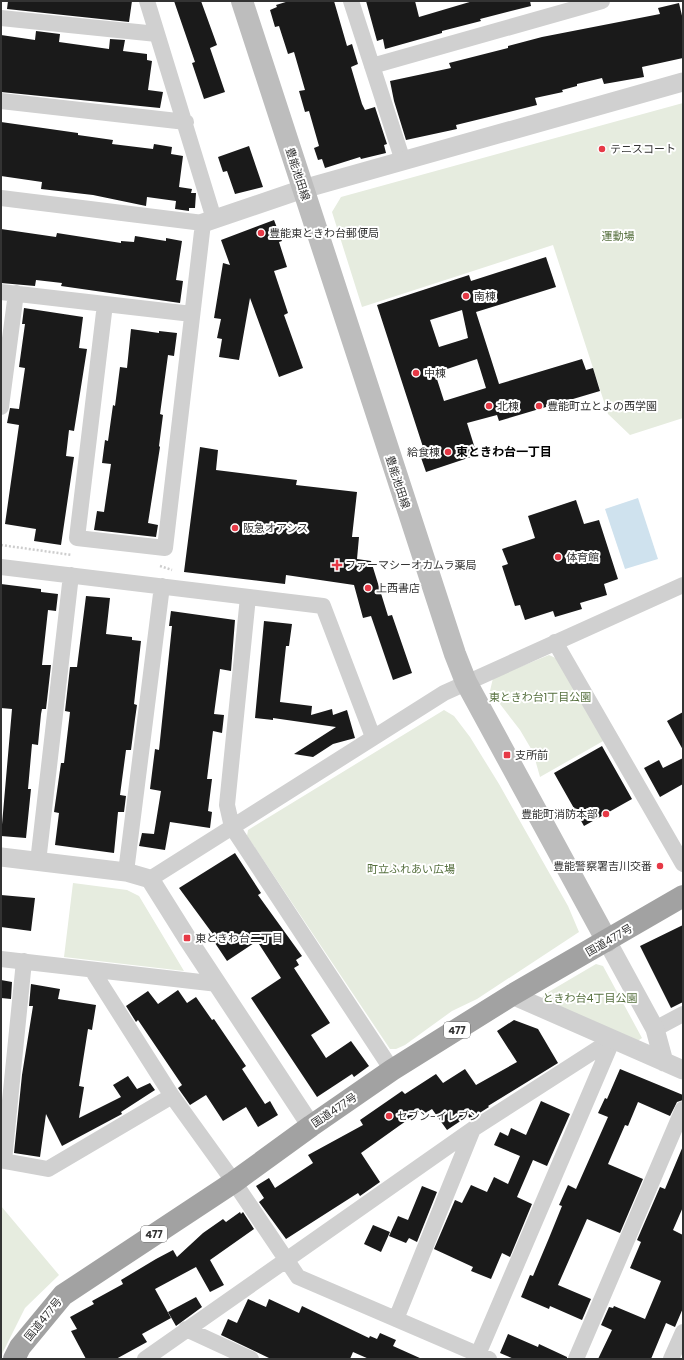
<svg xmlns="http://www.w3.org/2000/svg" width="684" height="1360" viewBox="0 0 684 1360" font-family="Poppins,'Noto Sans JP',sans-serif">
<rect width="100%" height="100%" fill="#fff"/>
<path fill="#e6ecdf" d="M683 103V418L630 435 608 414 553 245 362 307 332 212 341 197Z
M549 655 560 660 605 740 540 777 533 752 520 730 490 691 493 678Z
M444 710 454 716 470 737 499 784 568 906 579 932 477 999 452 1011 405 1045 396 1049H390L258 852 247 836 248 830Z
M73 883 127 890 139 896 184 971 64 957Z
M596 964 603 966 642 1038 633 1044 542 998 545 994Z
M1 1206 59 1275 25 1308 1 1356Z"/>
<path fill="#cfe2ee" d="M638 498 658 559 625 569 605 509Z"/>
<path fill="#1a1a1a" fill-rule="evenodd" d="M8 1H132L129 22 7 9Z
M174 1H201L217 45 210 48 225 92 204 99 192 63 195 62Z
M289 1H334L347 46 352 44 358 64 351 67 362 104 365 110 375 107 387 144 384 145 386 153 361 159 360 157 325 168 322 159 318 160 314 148 319 146 309 111 305 112 299 91 305 90 294 52 288 54 279 26 275 27 270 10 277 7 276 5Z
M366 1H415L419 17 473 1H530L531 6 480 19 481 21 442 31V33L385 49 383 39 377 41Z
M679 3 683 20V58L642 67 644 77 604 84 602 78 577 84V86L562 90 563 92 535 98 537 105 456 125 457 129 406 140 394 101 390 81 451 68 449 63 508 48V46L542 37 660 14 658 8Z
M36 31 60 34 59 42 109 49 110 39 125 40 123 51 147 54V60L152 61 148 90 163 92 160 108 1 92V35L35 40Z
M1 122 78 133V135L113 140 112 144 153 149 154 144 172 147 171 154 183 156 179 187 192 189 191 193H196L195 208H189V211L175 209 176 201 147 197 146 206 93 195 41 189 42 182 1 176Z
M249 146 263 187 235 194 227 171 223 172 218 157Z
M274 220 282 241 279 242 287 267 274 271 288 313 284 315 303 368 279 377 250 298 239 360 219 357 222 339 217 338 221 319 214 318 223 263 230 265 221 240Z
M1 229 56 237 57 233 121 243V241L134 242 135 236 166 241V238L182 241 176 280 183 281 180 303 61 286 62 283 36 280 35 286 1 283Z
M546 257 556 287 476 312 499 384 582 359 586 370 593 368 600 391 499 421 497 415 467 423 477 455 426 472 418 449 423 447 377 305 469 275 471 281ZM462 310 468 338 439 347 430 320ZM477 359 486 388 444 401 435 373Z
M24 308 83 317 79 348 87 349 74 431 69 430 66 456 74 457 61 545 34 541 36 529 5 524 19 425 7 423 10 408 19 409 25 368 19 367 25 324H22Z
M131 329 159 333V331L177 333 174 356 168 355 160 414 163 415 159 446 160 447 148 523 158 525 156 537 94 530 97 511 104 512 111 464 102 463 105 440 108 441 113 405 115 406 120 367 127 368Z
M200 447 218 450 216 470 297 480 296 485 357 492 352 537H359L357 559 371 561 388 616 392 615 412 673 393 680 371 616 363 618 354 585 286 575 285 584 184 572Z
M576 500 584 524 599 520 618 579 604 584 607 595 580 603 582 609 555 617 553 611 525 620 520 605 515 606 502 566 508 564 502 549 535 538 528 516Z
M1 584 41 589V592L58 594 56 611 48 610 42 665H51L46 709H42L41 714 38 745 32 744 28 789H31L26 838 1 836 12 709 1 708Z
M86 596 110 598 106 634 132 637V640L141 641 134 704 137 705 135 719 131 750H126L120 795 126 796 124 812H118L114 853 55 845 59 813 54 812 61 763H64L70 712 65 711 70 667H77Z
M171 611 235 620 231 671 220 669 214 714 224 715 222 733 213 731 207 779H212L208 811 212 812 210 828 170 822 165 850 139 846 142 833 154 834 161 791 150 789 155 749 159 750 172 626H169Z
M264 621 292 624 289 646H286L280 702 312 706 311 715 332 709 333 715 347 710 355 738 333 744 313 757 294 754 336 727 273 718V720L255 718Z
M683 712V750L667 721Z
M602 746 632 799 584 826 554 773Z
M683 758V784L660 797 644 768 659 760 663 768Z
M235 853 261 893 258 895 302 956 296 960 299 965 294 968 330 1023 311 1035 326 1058 351 1041 369 1066 354 1077 352 1074 317 1097 251 998 281 978 257 941 227 961 215 943 218 941 179 888Z
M1 895 35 898 31 931 1 927Z
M683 925V1002L671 1008 640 946Z
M1 980 12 982 11 999 1 998Z
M31 984 60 989 58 999 96 1005 92 1030 88 1029 79 1086 84 1087 79 1118 121 1097 113 1085 128 1076 137 1089 150 1083 155 1090 121 1112 122 1114 62 1146 46 1114 40 1157 14 1153 22 1075 33 1006H29Z
M178 990 187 1003 196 997 212 1020 214 1019 246 1066 242 1069 265 1104 270 1101 278 1115 258 1127 246 1107 223 1121 206 1095 190 1105 178 1088 182 1085 138 1020 136 1022 126 1006 148 991 158 1004Z
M514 1020 538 1029 558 1063 488 1106 489 1107 470 1119 468 1116 447 1130 432 1109 422 1115 420 1111 361 1153 380 1182 360 1196 358 1193 286 1239 259 1202 264 1198 256 1186 269 1178 275 1188 313 1163 308 1155 363 1125 360 1120 402 1091 405 1094 436 1074 443 1083 465 1069 476 1085 517 1062 497 1031Z
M620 1069 683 1095V1100L677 1102 670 1116 638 1102 628 1126 625 1125 608 1164 643 1179 620 1233 587 1219 558 1285 591 1299 582 1320 550 1306 549 1309 521 1297 530 1275 533 1276 549 1238 562 1206 559 1205 568 1185 576 1189 608 1117 598 1113 605 1098 607 1099Z
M541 1101 570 1114 547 1166 533 1160 517 1197 532 1204 510 1257 502 1253 491 1279 471 1271 473 1267 434 1249 455 1200 462 1203 471 1185 487 1192 494 1177 508 1184 520 1156 494 1145 500 1132 508 1136 511 1128 526 1135Z
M683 1146V1207L673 1230 683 1235V1308L675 1327 666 1323 651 1359H598L612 1330 601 1325 609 1307 613 1308 614 1306 645 1319 661 1281 630 1268 641 1242 637 1240 660 1187 665 1189Z
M422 1186 437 1192 417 1242 409 1238 406 1243 389 1236 398 1216 408 1220Z
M240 1212 241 1214 243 1212 254 1229 210 1260 224 1285 210 1292 196 1267 155 1289 171 1318 142 1334 147 1342 116 1359H86L71 1331 77 1329 70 1317 94 1304 92 1301 123 1284 121 1280 156 1259 173 1250 177 1257 203 1233 223 1219 226 1222Z
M373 1225 390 1232 381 1252 364 1244Z
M196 1297 202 1307 176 1326 168 1312Z
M248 1299 266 1307 269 1299 299 1313 302 1306 369 1338 370 1336 377 1339 380 1333 396 1340 393 1346 422 1359H369L353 1352 350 1359H271L221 1335 228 1319 237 1323Z
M508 1334 538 1347 539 1344 567 1357V1359H514L500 1353Z"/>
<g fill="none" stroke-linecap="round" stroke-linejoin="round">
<path stroke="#cdcdcd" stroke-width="2.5" stroke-dasharray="2 2" stroke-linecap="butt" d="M1 545 72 555
M160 566 172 570"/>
<path stroke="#d0d0d0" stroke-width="16" d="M147 1 214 219
M351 1 403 161
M1 18 157 34
M372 66 602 1
M1 101 186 122
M1 198 203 223 165 548 77 538 105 304
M1 292 192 314
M1 407 16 293
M1 567 323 606 373 737
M248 597 227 805 232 827 392 1070
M555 642 683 864
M38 862 71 575
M126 872 162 586
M150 879 444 693 683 585
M1 959 218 984
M24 961 4 1161 48 1169 172 1096
M92 970 172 1096 234 1182 298 1277 489 1359
M655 1029 683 1014
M396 1319 473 1129
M186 1329 251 1359
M145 1359 473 1129 613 1039
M476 1359 613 1039
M576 1359 683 1109
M671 1359 683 1332"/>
<path stroke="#d0d0d0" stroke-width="19" d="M203 223 303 189 683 82
M1 857 126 872 150 879 187 938 311 1126
M607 941 655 1029 664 1062
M512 995 683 1070"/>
<path stroke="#bdbdbd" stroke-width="22" d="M242 1 455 654 466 682 607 941"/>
<path stroke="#a2a2a2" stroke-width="22" d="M14 1359 20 1347 63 1295 234 1182 311 1126 392 1070 512 995 683 896"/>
</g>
<g fill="#e63946" stroke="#fff" stroke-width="1.5">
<circle cx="602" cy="149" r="4"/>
<circle cx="261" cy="233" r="4"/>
<circle cx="466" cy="296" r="4"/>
<circle cx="416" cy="373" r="4"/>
<circle cx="489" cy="406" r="4"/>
<circle cx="539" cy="406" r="4"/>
<circle cx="448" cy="452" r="4"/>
<circle cx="235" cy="528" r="4"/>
<circle cx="558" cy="557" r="4"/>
<path d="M335 559h4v4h4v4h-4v4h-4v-4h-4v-4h4z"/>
<circle cx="368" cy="588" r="4"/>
<rect x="503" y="751" width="8" height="8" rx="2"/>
<circle cx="606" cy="814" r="4"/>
<circle cx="660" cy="866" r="4"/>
<rect x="183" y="934" width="8" height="8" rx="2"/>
<circle cx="389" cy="1116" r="4"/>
</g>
<g text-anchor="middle" stroke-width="4" stroke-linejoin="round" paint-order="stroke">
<g fill="#fff" stroke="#707070" stroke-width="1">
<rect x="444" y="1022" width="26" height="16" rx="3"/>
<rect x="141" y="1226" width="26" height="16" rx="3"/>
</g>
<g font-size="10" font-weight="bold" fill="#333">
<text x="457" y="1034">477</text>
<text x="154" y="1238">477</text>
</g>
<g font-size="11" fill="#333" stroke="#fff" text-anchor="start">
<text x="610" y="153">テニスコート</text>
<text x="269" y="237">豊能東ときわ台郵便局</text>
<text x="474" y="300">南棟</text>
<text x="424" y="377">中棟</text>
<text x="497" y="410">北棟</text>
<text x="547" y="410">豊能町立とよの西学園</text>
<text x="440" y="456" text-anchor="end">給食棟</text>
<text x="243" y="532">阪急オアシス</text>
<text x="566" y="561">体育館</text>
<text x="345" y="569">ファーマシーオカムラ薬局</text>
<text x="376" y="592">上西書店</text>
<text x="515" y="759">支所前</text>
<text x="598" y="818" text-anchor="end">豊能町消防本部</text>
<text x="652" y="870" text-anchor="end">豊能警察署吉川交番</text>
<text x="195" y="942">東ときわ台二丁目</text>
<text x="397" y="1120">セブン-イレブン</text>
</g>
<g font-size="11" fill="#333" stroke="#fff">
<text transform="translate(298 174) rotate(72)" y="4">豊能池田線</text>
<text transform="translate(398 482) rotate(72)" y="4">豊能池田線</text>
<text transform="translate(609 940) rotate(-30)" y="4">国道477号</text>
<text transform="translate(334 1110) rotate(-34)" y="4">国道477号</text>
<text transform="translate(43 1319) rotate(-51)" y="4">国道477号</text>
</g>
<g font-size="11" fill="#56703f" stroke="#fff">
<text x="618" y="240">運動場</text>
<text x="540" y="701">東ときわ台1丁目公園</text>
<text x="411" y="873">町立ふれあい広場</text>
<text x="590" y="1002">ときわ台4丁目公園</text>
</g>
<g font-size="12" font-weight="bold" fill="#000" stroke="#fff">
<text x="504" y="456">東ときわ台一丁目</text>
</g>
</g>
<rect width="684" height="1360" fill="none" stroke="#333333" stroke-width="4"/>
</svg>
